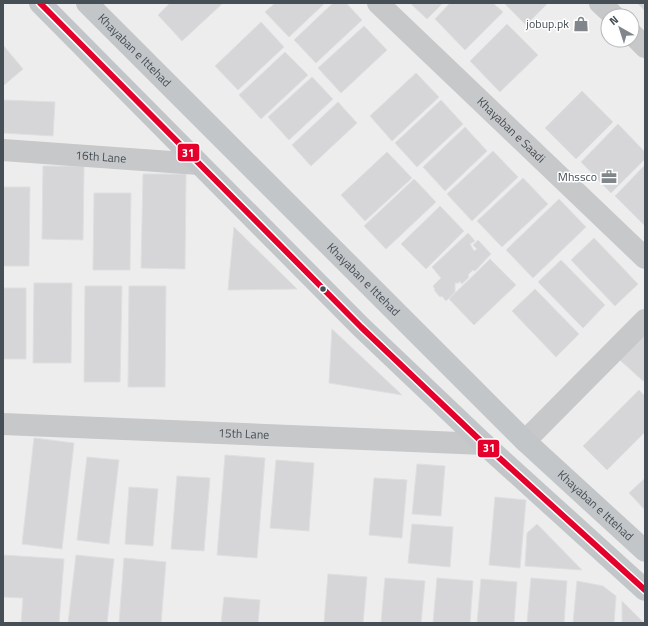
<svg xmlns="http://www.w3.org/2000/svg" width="648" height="626" viewBox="0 0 648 626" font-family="'Titillium Web',sans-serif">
<rect width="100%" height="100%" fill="#ededed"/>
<path fill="#d6d6d8" stroke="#dedfe0" d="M170 3H223L182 41 158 15Z
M275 3H325L289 37 265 12Z
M333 3H346L362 20 316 63 294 40Z
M410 3H443L427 19Z
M450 3H493L503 12 465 50 435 19Z
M504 3H548L526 25Z
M637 3H645V11Z
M261 22 284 47 238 90 215 66Z
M507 24 538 55 500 92 470 61Z
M364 26 387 50 341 93 318 68Z
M3 45 23 69 3 86Z
M285 52 308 75 261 119 239 95Z
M416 73 439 97 392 141 370 116Z
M312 77 333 99 289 140 268 117Z
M582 91 613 122 576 159 545 128Z
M3 100 55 102 53 136 3 133Z
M441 100 463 124 417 167 395 143Z
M338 102 357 123 311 166 292 145Z
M618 124 645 152V159L611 193 581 162Z
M465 127 487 151 445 191 423 167Z
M493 151 518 177 472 221 447 194Z
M387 152 412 178 365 221 341 195Z
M645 165V226L615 196Z
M43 166H84L83 240 42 239Z
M143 174H186L185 269 141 268Z
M523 178 548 204 502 247 477 221Z
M414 179 436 202 386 249 364 226Z
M3 187H30L29 266H3Z
M94 193H131L130 270H93Z
M559 199 586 227 533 278 506 250Z
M440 206 464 231 426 269 401 244Z
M234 227 297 289 228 290Z
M468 233 475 241 470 244 474 251 477 249 473 245 478 240 491 254 475 271 473 270 468 275 469 277 462 284 459 281V283H455V292L446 301 442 296 440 297 434 290 435 289 433 286 441 278 432 267Z
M594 238 638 284 615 306 571 260Z
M490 259 516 285 474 325 449 299Z
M561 260 605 305 583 328 538 282Z
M34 283H72L71 363H33Z
M85 286H122L120 382H84Z
M129 286H166L165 387H128Z
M3 288H26V359H3Z
M535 289 579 334 556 357 512 311Z
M332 329 402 395 329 383Z
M645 334V378L643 381 620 360Z
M639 390 645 396V432L607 470 583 446Z
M34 438 74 443 62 549 22 544Z
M225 455 265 458 257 558 217 555Z
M87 457 119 460 109 544 77 540Z
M276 460 314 463 309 531 270 528Z
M417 464 445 466 441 516 412 514Z
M177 476 210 478 204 551 171 549Z
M374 478 407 480 402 538 369 535Z
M645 478V510L629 493Z
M129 487 158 489 153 546 125 544Z
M495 497 526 500 520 568 489 565Z
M412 524 453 527 450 567 408 563Z
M537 524 582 570 525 566 527 533Z
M3 555 64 559 59 623H21L23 598 3 597Z
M76 555 114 559 107 623H68Z
M124 558 166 562 161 623H119Z
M328 574 367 577 363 623H324Z
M385 578 425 581 421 623H381Z
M437 578 473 581 470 623H433Z
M531 578 567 581 564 623H527Z
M481 579 517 582 514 623H477Z
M577 581 603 586 616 596 614 623H573Z
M224 597 260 600 258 623H221Z
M622 601 644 623H622Z"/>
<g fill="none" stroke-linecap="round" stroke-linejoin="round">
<g stroke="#c7c8ca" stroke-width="22">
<path id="s1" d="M378 3 645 258"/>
<path d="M600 3 614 16"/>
<path d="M632 34 645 47"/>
<path id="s2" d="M3 150 199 164"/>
<path id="s3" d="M3 424 484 444"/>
<path d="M525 441 645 320"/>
</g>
<g stroke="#c3c6c9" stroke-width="22">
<path d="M40 3 361 327 484 444 645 590"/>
<path id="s4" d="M87 3 525 441 645 551"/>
</g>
<defs>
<path id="bus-1" d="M40 3 361 327 484 444 645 590"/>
</defs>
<use href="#bus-1" stroke="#fff" stroke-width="9"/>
<use href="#bus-1" stroke="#e4002b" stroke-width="6"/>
</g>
<defs>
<symbol id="shop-bare" viewBox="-9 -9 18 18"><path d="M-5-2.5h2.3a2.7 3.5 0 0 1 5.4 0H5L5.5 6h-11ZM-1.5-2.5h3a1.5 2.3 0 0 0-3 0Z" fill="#80868b" stroke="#fff" stroke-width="2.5" paint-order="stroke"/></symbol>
<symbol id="office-bare" viewBox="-9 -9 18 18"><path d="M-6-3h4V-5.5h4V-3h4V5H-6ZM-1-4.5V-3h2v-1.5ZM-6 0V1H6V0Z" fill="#80868b" stroke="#fff" stroke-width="2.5" paint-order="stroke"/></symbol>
</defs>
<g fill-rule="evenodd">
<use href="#shop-bare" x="570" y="13" width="22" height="22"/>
<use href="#office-bare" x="598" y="166" width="22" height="22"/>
</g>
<circle fill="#464e56" stroke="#fff" stroke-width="1.5" cx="323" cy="289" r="3.5"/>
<g text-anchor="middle" stroke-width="3" stroke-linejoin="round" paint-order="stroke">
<g font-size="12" fill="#464e56" stroke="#fff" text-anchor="end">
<text x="569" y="28">jobup.pk</text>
<text x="597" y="181">Mhssco</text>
</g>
<g font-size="12" fill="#464e56" stroke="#fff">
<text dy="4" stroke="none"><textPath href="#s4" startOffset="67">Khayaban e Ittehad</textPath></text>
<text dy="4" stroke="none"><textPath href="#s1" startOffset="184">Khayaban e Saadi</textPath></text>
<text dy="4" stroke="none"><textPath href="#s2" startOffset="98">16th Lane</textPath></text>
<text dy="4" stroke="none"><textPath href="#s4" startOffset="391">Khayaban e Ittehad</textPath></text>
<text dy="4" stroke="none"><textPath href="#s3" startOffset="241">15th Lane</textPath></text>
<text dy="4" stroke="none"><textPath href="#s4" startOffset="715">Khayaban e Ittehad</textPath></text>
</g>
</g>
<g stroke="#fff" stroke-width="1.5">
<rect x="177" y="143" width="23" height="19" rx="4" fill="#e4002b"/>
<rect x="477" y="439" width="23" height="19" rx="4" fill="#e4002b"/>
</g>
<g font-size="11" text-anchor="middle" font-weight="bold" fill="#fff">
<text x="188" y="157">31</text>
<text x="489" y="452">31</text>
</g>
<rect width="648" height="626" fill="none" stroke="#464e56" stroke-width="8"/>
<g transform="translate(620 28) rotate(321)"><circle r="19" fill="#ffffff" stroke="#b5b8bb"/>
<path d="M0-3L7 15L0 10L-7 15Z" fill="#80868b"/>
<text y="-6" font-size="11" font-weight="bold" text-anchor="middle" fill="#464e56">N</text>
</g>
</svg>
